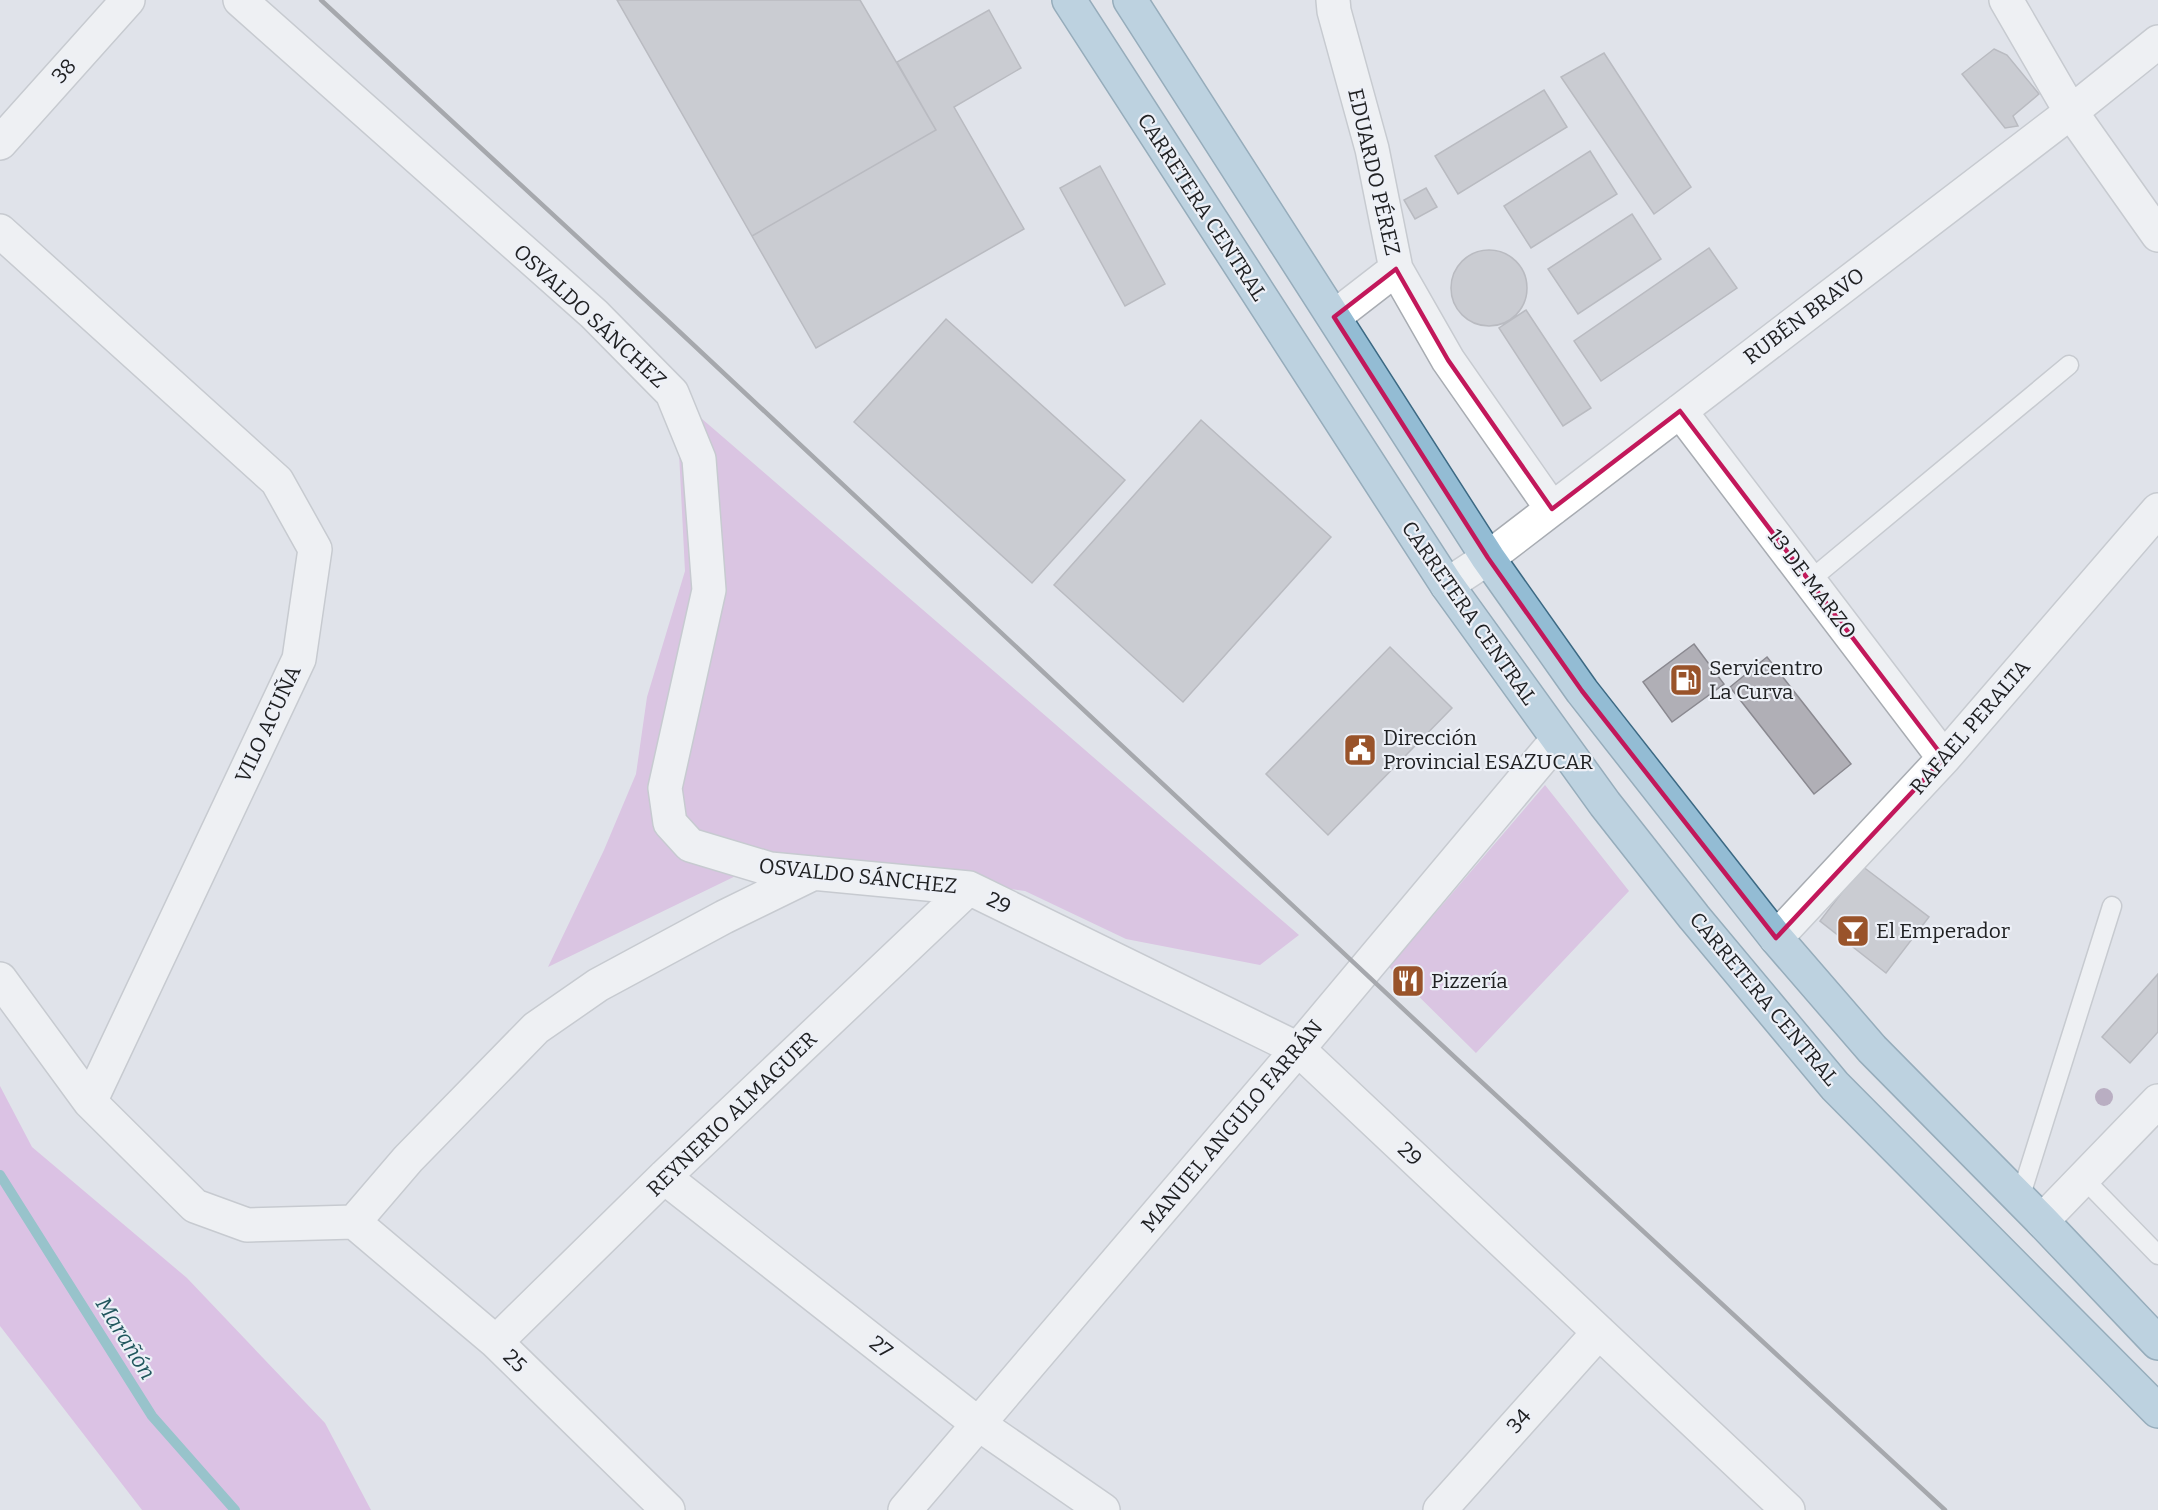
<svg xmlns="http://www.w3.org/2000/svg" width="2158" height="1510" viewBox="0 0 2158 1510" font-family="Bitter,serif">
<rect width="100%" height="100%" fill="#e0e3ea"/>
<path fill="#d29fda" d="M672 393 1299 935 1260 965 1126 939 1025 891 779 855 548 967 604 850 636 774 647 697 685 571 678 433Z
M1545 785 1629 891 1476 1053 1389 967Z"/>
<path fill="#d59ade" d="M0 1086 32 1147 187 1278 325 1423 371 1510H142L0 1326Z"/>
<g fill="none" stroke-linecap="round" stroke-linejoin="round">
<path stroke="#409ba7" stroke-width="10" d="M0 1175 152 1416 235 1510"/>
</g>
<path fill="#b0afb6" stroke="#8a8990" stroke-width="1.5" d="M617 0H860L936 130 752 236Z
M989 10 1021 68 954 107 1024 229 816 348 752 236 936 130 897 62Z
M1994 49 2007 55 2039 94 2013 116 2018 126 2005 128 1962 74Z
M1604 53 1691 187 1654 214 1561 77Z
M1544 90 1567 127 1458 194 1435 156Z
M1590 151 1617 194 1531 248 1504 206Z
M1100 166 1165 284 1125 306 1060 188Z
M1426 188 1437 207 1415 219 1404 200Z
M1632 214 1661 259 1578 314 1548 269Z
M1709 248 1737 288 1601 381 1574 341Z
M1451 288a38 38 0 1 1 76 0a38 38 0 1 1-76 0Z
M1526 310 1591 408 1563 426 1499 328Z
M946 319 1125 480 1032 583 854 422Z
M1201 420 1331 537 1183 702 1054 585Z
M1694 644 1724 684 1672 722 1643 682Z
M1390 647 1452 708 1328 835 1266 774Z
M1767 657 1851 764 1814 794 1730 687Z
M1862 866 1929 917 1886 973 1820 921Z
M2158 974V1032L2130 1063 2102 1037Z"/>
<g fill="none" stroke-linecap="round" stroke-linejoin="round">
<defs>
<path id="lane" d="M1809 581 2069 365
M2084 1179 2158 1255
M2020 1198 2112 906"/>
<path id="street" d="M240 0 594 314 672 393 699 459 709 590 665 788 670 823 690 845 770 869 969 888 1298 1049 1788 1510
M1333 0 1334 11 1372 149 1396 269 1334 317
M2006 0 2071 112 2158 235
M0 143 128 0
M0 231 277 481 315 549 299 659 90 1102
M1396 269 1448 360 1552 509
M1680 411 1944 758
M1447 585 1488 558 1552 509 2071 112 2158 42
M1776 938 1944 758 2158 510
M0 979 90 1102 195 1206 247 1225 354 1222
M664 1177 977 1423 1103 1510
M2042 1221 2158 1101
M354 1222 408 1159 536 1028 598 985 724 917 814 873
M354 1222 496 1342 668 1510
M496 1342 664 1177 969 888
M905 1510 1298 1049 1557 740
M1440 1510 1599 1332"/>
<path id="primary" d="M1069 0 1447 585 1605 804 1694 917 1835 1086 2158 1411
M1130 0 1488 558 1582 691 1776 938 1872 1049 2042 1221 2158 1343"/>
</defs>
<use href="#lane" stroke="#a8acb2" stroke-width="21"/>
<use href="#street" stroke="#a8acb2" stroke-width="36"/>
<use href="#primary" stroke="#3c6983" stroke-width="36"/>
<use href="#lane" stroke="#fff" stroke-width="18"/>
<use href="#street" stroke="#fff" stroke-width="33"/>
<use href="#primary" stroke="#93bcd4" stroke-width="33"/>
<path stroke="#5f6164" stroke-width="4.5" d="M321 0 668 321 1461 1063 1945 1510"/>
</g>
<circle fill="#8a6d93" cx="2104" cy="1097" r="9"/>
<path d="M0 0H2158V1510H0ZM1396 269 1448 360 1552 509 1680 411 1944 758 1776 938 1582 691 1488 558 1334 317Z" fill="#e0e3ea" fill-opacity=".55" fill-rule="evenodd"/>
<path fill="none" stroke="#c2185b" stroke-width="4.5" stroke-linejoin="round" d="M1396 269 1448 360 1552 509 1680 411 1944 758 1776 938 1582 691 1488 558 1334 317Z"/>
<defs>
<symbol id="fuel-square" viewBox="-11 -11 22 22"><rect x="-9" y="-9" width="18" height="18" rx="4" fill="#99532a" stroke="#edf0f7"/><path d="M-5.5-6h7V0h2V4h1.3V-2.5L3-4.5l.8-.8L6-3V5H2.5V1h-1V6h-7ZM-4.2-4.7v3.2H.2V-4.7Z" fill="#fff"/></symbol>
<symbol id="civic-square" viewBox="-11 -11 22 22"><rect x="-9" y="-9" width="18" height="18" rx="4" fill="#99532a" stroke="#edf0f7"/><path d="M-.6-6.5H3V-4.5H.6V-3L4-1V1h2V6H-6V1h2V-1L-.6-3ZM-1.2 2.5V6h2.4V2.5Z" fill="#fff"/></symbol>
<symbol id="bar-square" viewBox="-11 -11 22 22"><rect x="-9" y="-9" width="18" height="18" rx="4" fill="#99532a" stroke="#edf0f7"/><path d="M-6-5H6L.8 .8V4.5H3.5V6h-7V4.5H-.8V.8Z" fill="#fff"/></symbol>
<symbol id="restaurant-square" viewBox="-11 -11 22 22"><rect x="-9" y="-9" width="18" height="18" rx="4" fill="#99532a" stroke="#edf0f7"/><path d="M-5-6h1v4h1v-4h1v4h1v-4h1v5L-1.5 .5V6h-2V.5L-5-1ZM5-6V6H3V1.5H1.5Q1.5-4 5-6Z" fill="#fff"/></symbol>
</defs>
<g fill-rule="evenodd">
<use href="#fuel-square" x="1667" y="661" width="38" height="38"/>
<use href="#civic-square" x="1341" y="731" width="38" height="38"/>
<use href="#bar-square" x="1834" y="912" width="38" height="38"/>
<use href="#restaurant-square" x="1389" y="962" width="38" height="38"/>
</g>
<g text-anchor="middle" stroke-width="4.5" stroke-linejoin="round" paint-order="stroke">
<g font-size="21" fill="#202123" stroke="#edf0f7">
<text transform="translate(64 71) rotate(-48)" y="7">38</text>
<text transform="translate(1374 172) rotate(77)" y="7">EDUARDO PÉREZ</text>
<text transform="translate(1202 207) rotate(57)" y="7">CARRETERA CENTRAL</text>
<text transform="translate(590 316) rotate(43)" y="7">OSVALDO SÁNCHEZ</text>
<text transform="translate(1804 316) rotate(-37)" y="7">RUBÉN BRAVO</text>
<text transform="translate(1812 584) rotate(53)" y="7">13 DE MARZO</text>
<text transform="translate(1469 613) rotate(55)" y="7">CARRETERA CENTRAL</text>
<text transform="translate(268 724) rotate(-65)" y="7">VILO ACUÑA</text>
<text transform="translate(1970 727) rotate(-49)" y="7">RAFAEL PERALTA</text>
<text transform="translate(858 876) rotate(6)" y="7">OSVALDO SÁNCHEZ</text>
<text transform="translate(999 903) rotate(26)" y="7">29</text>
<text transform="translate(1764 999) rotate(50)" y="7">CARRETERA CENTRAL</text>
<text transform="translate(732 1114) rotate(-44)" y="7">REYNERIO ALMAGUER</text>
<text transform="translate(1232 1126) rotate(-50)" y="7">MANUEL ANGULO FARRÁN</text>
<text transform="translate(1410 1154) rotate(43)" y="7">29</text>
<text transform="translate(881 1347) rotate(38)" y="7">27</text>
<text transform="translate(515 1361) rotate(44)" y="7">25</text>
<text transform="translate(1519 1421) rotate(-48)" y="7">34</text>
</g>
<g font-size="21" fill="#202123" stroke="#edf0f7" text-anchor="start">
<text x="1709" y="675">Servicentro<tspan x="1709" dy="24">La Curva</tspan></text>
<text x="1383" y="745">Dirección<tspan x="1383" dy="24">Provincial ESAZUCAR</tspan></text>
<text x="1876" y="938">El Emperador</text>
<text x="1431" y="988">Pizzería</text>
</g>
<g font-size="22" font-style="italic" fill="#21575e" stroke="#edf0f7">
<text transform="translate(126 1338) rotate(58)" y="8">Marañón</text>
</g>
</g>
</svg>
